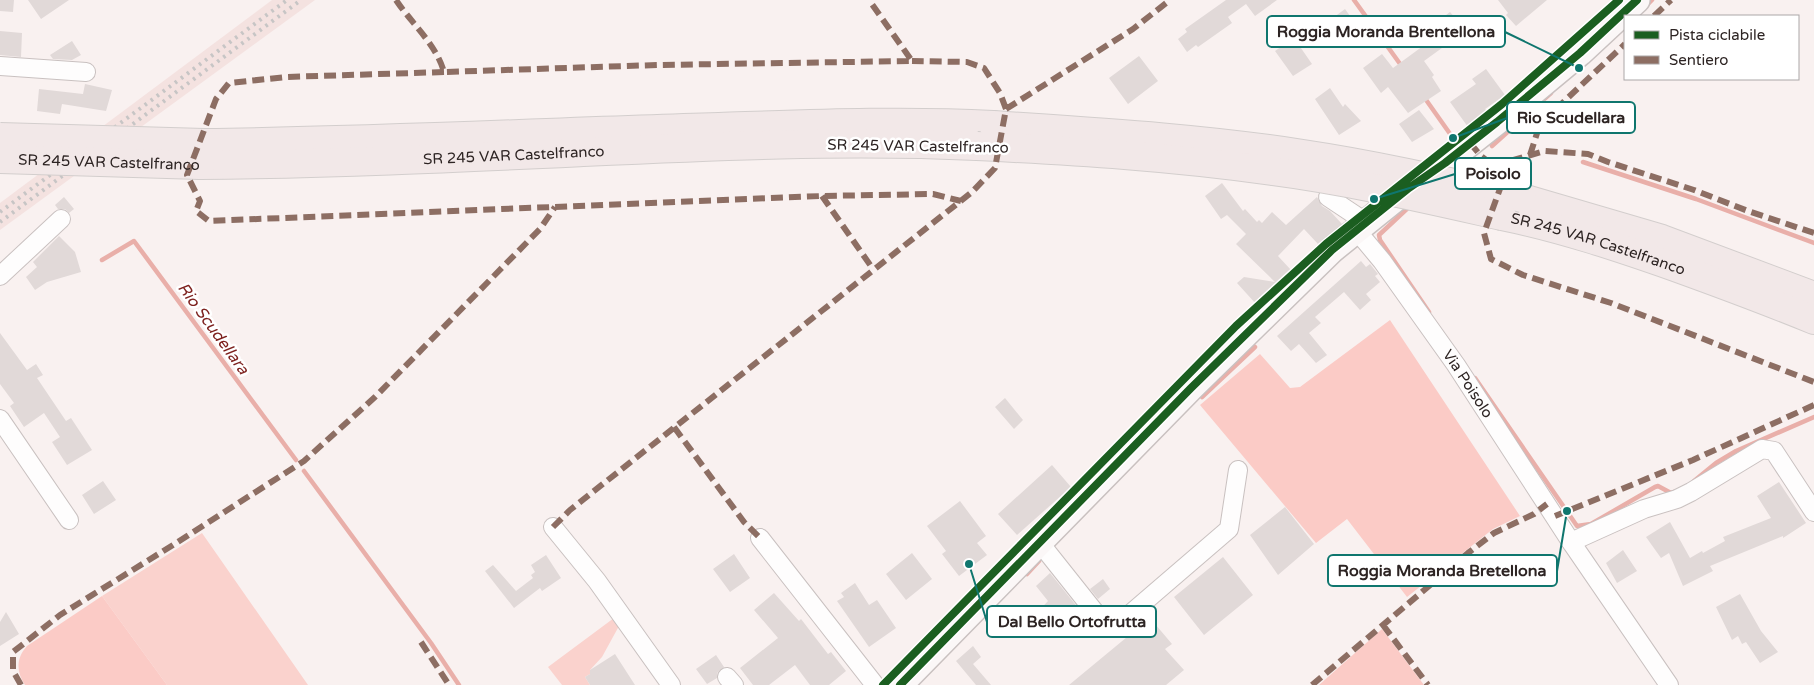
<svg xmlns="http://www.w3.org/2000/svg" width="1814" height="685" viewBox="0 0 1814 685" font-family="'Varela Round',sans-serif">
<rect width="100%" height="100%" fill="#f9f1f0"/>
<path fill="#f4e2e0" d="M272 0H315L0 230V203Z"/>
<path fill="#fad2cd" d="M202 533 308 685H167L102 596Z
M614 618 619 626 602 657 590 670V674L585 677 590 685H562L548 667Z"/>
<path fill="#fbcbc6" d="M1390 320 1520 516 1493 529 1407 597 1347 519 1316 543 1200 405 1260 354 1290 388 1300 387Z
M102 596 167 685H25C16 672 16 658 27 646Z
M1382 629 1424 685H1319Z"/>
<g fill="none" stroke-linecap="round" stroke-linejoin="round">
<path stroke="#e9afa9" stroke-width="4.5" d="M1354 0 1403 68
M1645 7 1652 0
M1424 97 1453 138
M1492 146 1551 93
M1583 162 1696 199 1814 243
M1455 173 1466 165
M1410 206 1379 235 1380 240 1429 312
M102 260 134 241 296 460
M1475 378 1577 526 1591 524 1655 487 1658 486 1671 493 1674 492
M1202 397 1255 347
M304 471 431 643 459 685
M1694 481 1716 463 1736 451 1814 417
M1027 574 1039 561"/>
</g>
<path fill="#e1d9d8" d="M0 0H14L13 12 0 11Z
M28 0H69L41 19Z
M1226 0H1277L1255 16 1246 4 1228 17 1232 23 1198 47 1196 45 1187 52 1178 39 1187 32 1185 29Z
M1498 0H1547L1516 26 1506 15 1508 13Z
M1345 9 1363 34 1343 48 1326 23Z
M1450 12 1469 34 1457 45 1453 40 1424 61 1434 75 1432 77 1441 91 1408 113 1388 87 1381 93 1363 68 1382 54 1393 68 1423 46 1417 37Z
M0 31 22 33 21 57 0 55Z
M1294 38 1312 64 1293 76 1275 51Z
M72 41 81 55 72 60 53 59 50 55Z
M1139 56 1158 81 1128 104 1109 78Z
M1486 69 1505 95 1485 109 1487 111 1468 127 1450 102 1476 84 1472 79Z
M85 84 112 90 106 111 62 104 60 114 37 111 39 89 83 94Z
M1330 88 1343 107 1345 104 1361 121 1339 135 1315 99Z
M1419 110 1434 129 1412 142 1399 124Z
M1222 183 1243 211 1245 209 1257 222 1259 220 1262 223 1272 212 1286 225 1317 197 1322 206 1330 211 1342 224 1318 244 1304 229 1278 256 1291 270 1256 304 1237 283 1244 277 1275 282 1236 244 1246 234 1227 215 1221 219 1205 196Z
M64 197 74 209 69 213 65 209H58L55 205Z
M59 236 75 252 81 272 47 282 35 290 26 277 37 267 33 262Z
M1361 261 1366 267 1370 264 1378 274 1375 276 1380 282 1366 294 1371 300 1360 310 1344 292 1315 317 1321 323 1309 333 1327 355 1316 363 1299 344 1291 351 1277 336Z
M0 333 27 370 36 364 43 375 37 378 66 421 71 418 92 450 67 465 52 442 60 437 44 413 24 427 10 406 14 403 0 384Z
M1005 398 1023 420 1014 429 995 407Z
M1052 465 1071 487 1017 535 998 514Z
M103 481 116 500 94 514 82 495Z
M1779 482 1806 523 1783 538V536L1710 566 1713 571 1683 586 1669 553 1661 558 1646 537 1670 522 1690 558 1702 551 1703 553 1725 541 1723 537 1771 518 1757 496Z
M960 501 986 536 977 543 987 555 959 576 942 554 946 551 927 526Z
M1285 507 1314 544 1278 575 1250 535Z
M1623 550 1637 571 1617 583 1606 563Z
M912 553 932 579 906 600 886 574Z
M734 554 750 578 730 592 713 569Z
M546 555 561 578 542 591 540 588 514 608 485 571 493 565 516 591 533 578 531 575 535 572 531 565Z
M1223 557 1253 595 1204 635 1174 597Z
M1050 573 1083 614 1062 632 1059 629 1058 630 1051 620 1041 627 1033 617 1048 601 1036 586Z
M1103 579 1110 589 1098 599 1090 589Z
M855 583 869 605 877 600 896 628 869 647 837 601 844 597 841 593Z
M774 593 799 621 801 619 828 654 831 652 846 671 829 685H810L795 665 769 685H753L740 668 778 638 754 610Z
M1740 594 1761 631 1778 652 1760 663 1746 642 1742 644 1738 636 1732 640 1716 607Z
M6 612 19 634 0 646V622Z
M1150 618 1172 644 1165 649 1184 670 1166 685H1069Z
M973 646 981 657 973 664 991 685H976L956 661Z
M615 654 635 685H590L585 677 590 674V670Z
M716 655 724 667 717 673V678L707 684 696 669Z"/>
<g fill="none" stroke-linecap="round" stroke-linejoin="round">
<defs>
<g id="street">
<path d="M0 66 86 72"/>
<path d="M1328 197 1367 223"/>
<path id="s1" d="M1357 231 1382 261 1456 365 1571 542 1669 685"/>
<path d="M0 276 61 219"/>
<path d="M0 419 69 520"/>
<path d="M553 527 597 581 671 685"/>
<path d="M760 538 875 685"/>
<path d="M1571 542 1644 509 1677 499 1691 492 1762 449 1774 451 1814 512"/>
<path d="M1040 543 1102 621H1122L1229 529 1238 470"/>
<path d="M727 677 734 685"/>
</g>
<path id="secondary" d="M900 685 1191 388 1332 250 1409 188 1445 163 1497 122 1580 53 1637 0"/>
<g id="highway">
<path d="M204 143C376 141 547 132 719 127 810 124 902 120 993 125"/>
<path id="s2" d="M200 165C328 164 455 158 583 152 714 146 846 140 977 146"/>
<path d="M1522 198 1662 239 1814 296"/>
<path id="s3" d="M1502 216C1561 228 1618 247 1675 267 1722 284 1768 301 1814 320"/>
</g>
</defs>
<use href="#street" stroke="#c9c1c0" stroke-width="20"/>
<use href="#secondary" stroke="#c9c1c0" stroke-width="28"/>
<use href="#highway" stroke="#d3cecd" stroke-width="30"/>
<use href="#street" stroke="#fefdfd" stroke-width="18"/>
<use href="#secondary" stroke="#fbf7f7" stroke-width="25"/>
<use href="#highway" stroke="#f2e8e8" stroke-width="28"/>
<path stroke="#c7c5c5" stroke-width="4" stroke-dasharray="2.5 5" stroke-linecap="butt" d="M0 212 287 0
M0 222 301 0"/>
<defs>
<g id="highway-bridge">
<path d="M993 125C1096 132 1200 138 1303 154 1377 165 1450 182 1522 198"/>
<path d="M0 137 204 143"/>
<path d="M977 146C1076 151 1174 157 1272 171 1349 181 1426 199 1502 216"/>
<path id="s4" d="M0 159 200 165"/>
</g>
</defs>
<use href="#highway-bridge" stroke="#d3cecd" stroke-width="30" stroke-linecap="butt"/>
<use href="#highway-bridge" stroke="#f2e8e8" stroke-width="28"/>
<path stroke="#8d6e63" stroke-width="6" stroke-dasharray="12 6" stroke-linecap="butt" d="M396 0C412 24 436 44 444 72L657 65 912 61 869 0
M1654 16 1671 0
M444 72 286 77 229 83 216 99 187 175 200 201 196 211 209 221 822 196 933 194 961 201
M1006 109 1133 29 1170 0
M1470 143 1481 156 1505 174
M1530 155 1540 124 1625 44
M822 196 873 269
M1814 233 1748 211 1694 190 1608 162 1588 154 1545 151 1510 161 1484 233 1491 259 1523 275 1611 303 1814 382
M674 427 744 522 760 538
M1555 516 1693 460 1814 405
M553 527 570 510 972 192 995 168 1006 109 1000 93 984 68 967 62 912 61
M1383 625 1428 685
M421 642 449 685
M21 685 13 671V652L60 615 173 545 304 461 375 397 540 229 555 207
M1312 685 1468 553 1494 533 1534 514 1547 504"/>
<defs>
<path id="cycleway" d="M883 685 1236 326 1326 244 1502 104 1619 0
M900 685 1191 388 1332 250 1409 188 1445 163 1497 122 1580 53 1637 0"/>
</defs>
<use href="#cycleway" stroke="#fff" stroke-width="11"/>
<use href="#cycleway" stroke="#1b5e20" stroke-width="8"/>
</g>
<g text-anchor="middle" stroke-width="5" stroke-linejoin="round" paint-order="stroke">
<g font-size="15" fill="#2d2423" stroke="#fff">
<text transform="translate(918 146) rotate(1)" y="5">SR 245 VAR Castelfranco</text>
<text dy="5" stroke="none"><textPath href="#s2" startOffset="314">SR 245 VAR Castelfranco</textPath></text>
<text dy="5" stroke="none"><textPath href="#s4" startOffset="109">SR 245 VAR Castelfranco</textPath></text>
<text dy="5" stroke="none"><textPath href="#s3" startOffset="100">SR 245 VAR Castelfranco</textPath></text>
<text dy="5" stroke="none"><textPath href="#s1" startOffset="189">Via Poisolo</textPath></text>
</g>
<g font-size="16" font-style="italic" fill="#7e221f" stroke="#fff">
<text transform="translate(214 328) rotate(54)" y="6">Rio Scudellara</text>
</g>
</g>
<path fill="none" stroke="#0f766e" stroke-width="2" d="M1579 68L1505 32M1453 138L1507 118M1374 199L1455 174M1567 511L1557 571M969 564L987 622"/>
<g fill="#0f766e" stroke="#fff" stroke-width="2">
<circle cx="1579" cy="68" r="5"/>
<circle cx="1453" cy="138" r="5"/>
<circle cx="1374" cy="199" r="5"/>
<circle cx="1567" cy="511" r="5"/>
<circle cx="969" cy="564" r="5"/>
</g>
<g fill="#fff" stroke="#0f766e" stroke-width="2">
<rect x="1267" y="16" width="238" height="31" rx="5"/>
<rect x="1507" y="102" width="128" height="31" rx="5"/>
<rect x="1455" y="158" width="76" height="31" rx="5"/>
<rect x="1328" y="555" width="229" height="31" rx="5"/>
<rect x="987" y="606" width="169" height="31" rx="5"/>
</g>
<g font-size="16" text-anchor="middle" font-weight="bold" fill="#2d2423">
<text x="1386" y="37">Roggia Moranda Brentellona</text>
<text x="1571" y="123">Rio Scudellara</text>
<text x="1493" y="179">Poisolo</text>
<text x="1442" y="576">Roggia Moranda Bretellona</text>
<text x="1072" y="627">Dal Bello Ortofrutta</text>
</g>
<rect x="1624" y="15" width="175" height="65" fill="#ffffff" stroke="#aba7a7"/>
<rect x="1634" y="31" width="25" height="8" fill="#1b5e20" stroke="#aba7a7"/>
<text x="1669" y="40" font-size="15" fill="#2d2423">Pista ciclabile</text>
<rect x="1634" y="56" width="25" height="8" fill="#8d6e63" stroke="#aba7a7"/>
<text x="1669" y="65" font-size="15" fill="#2d2423">Sentiero</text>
</svg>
